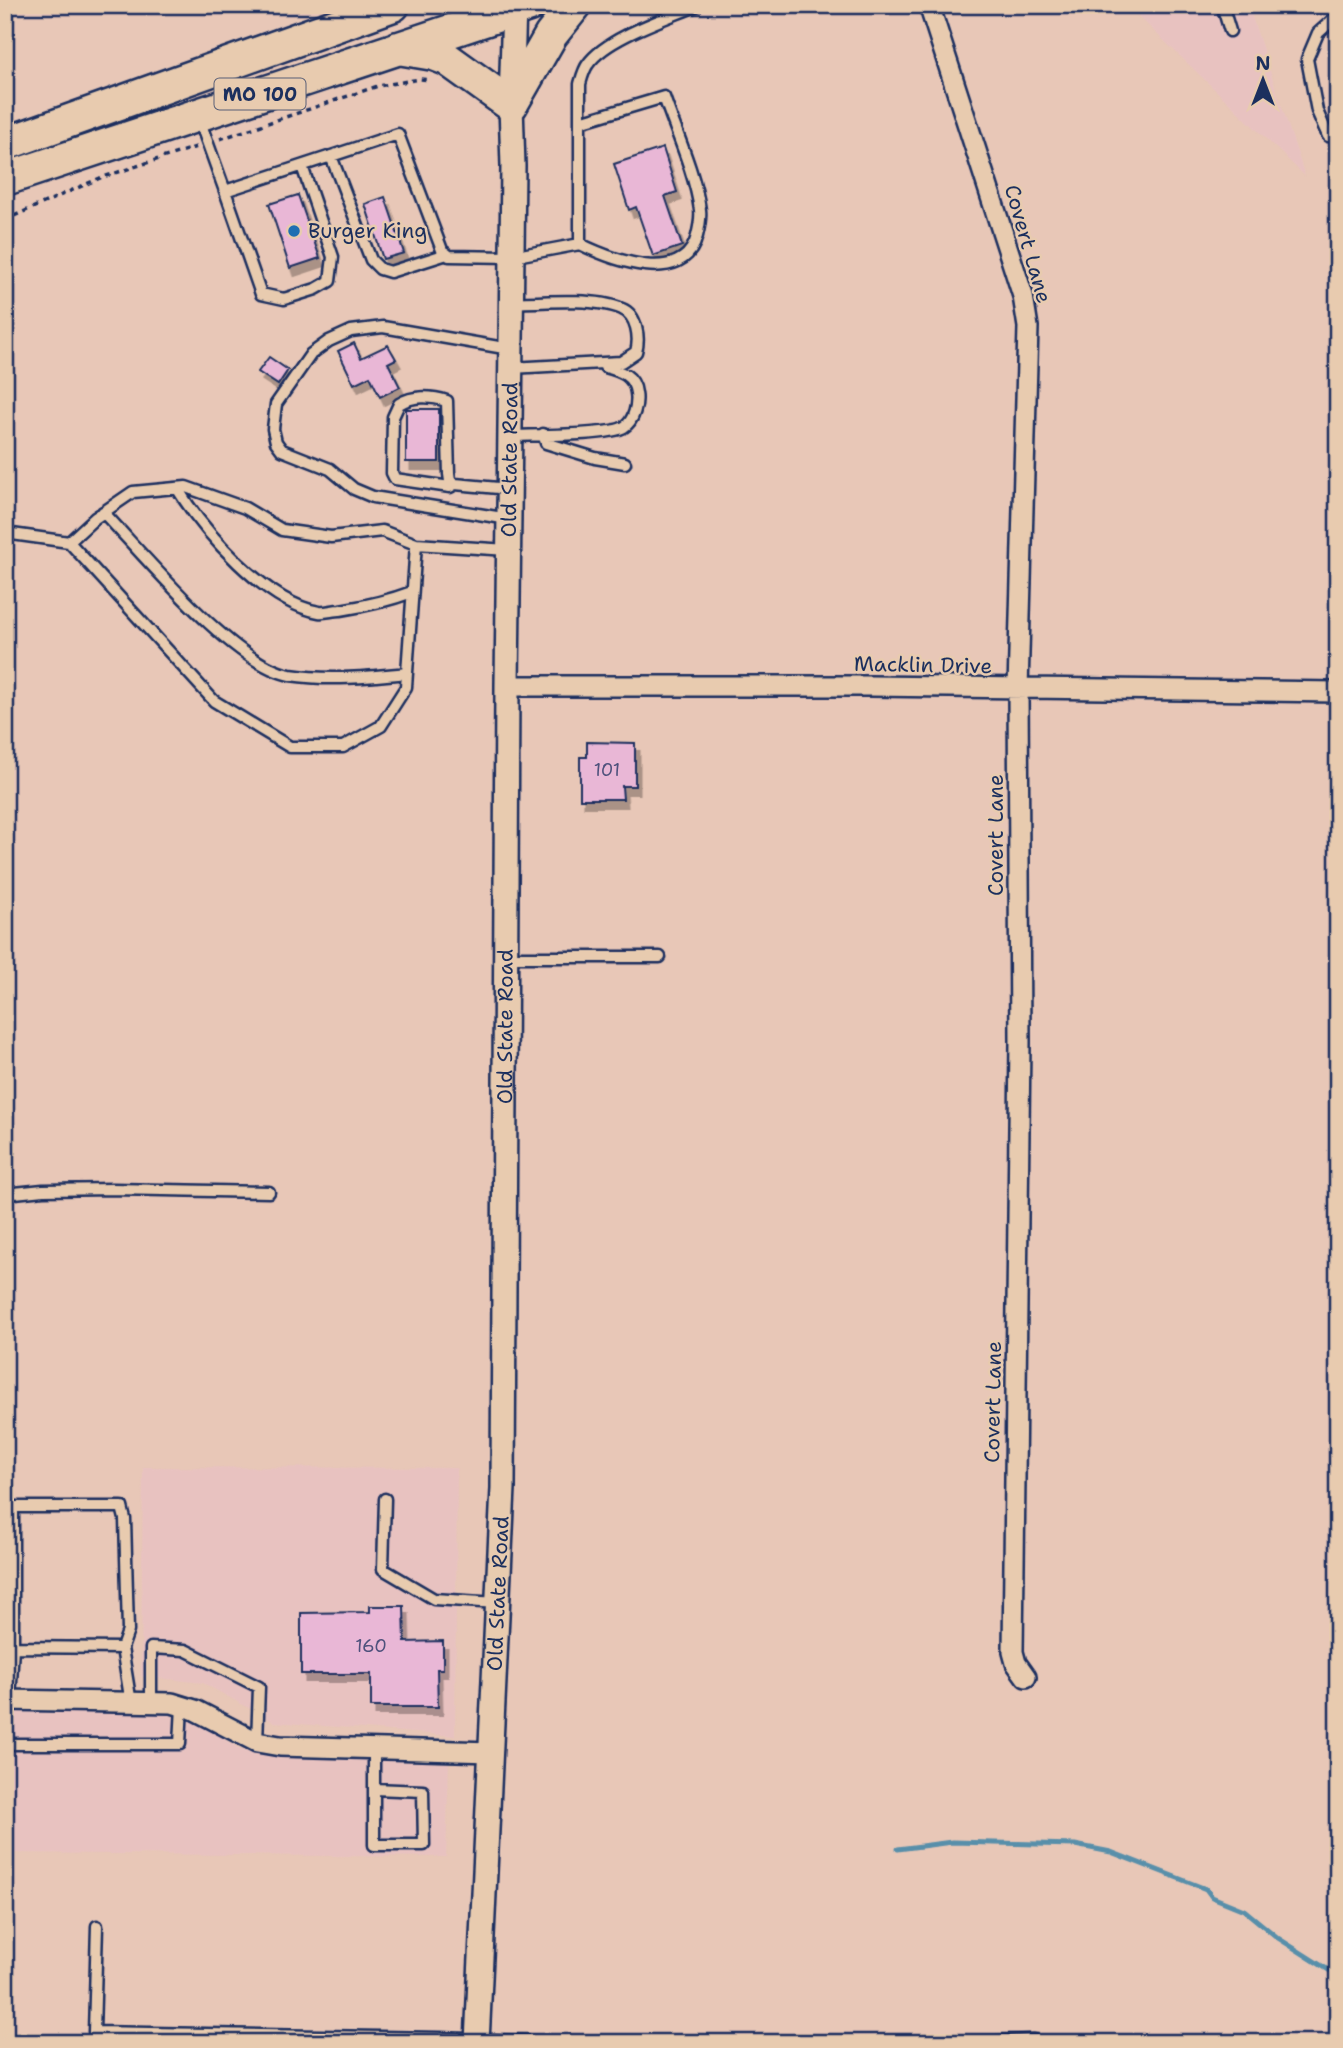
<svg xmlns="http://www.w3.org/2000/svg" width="1343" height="2048" viewBox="0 0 1343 2048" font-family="'Shantell Sans',sans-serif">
<defs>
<filter id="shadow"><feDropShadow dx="4.5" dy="8" stdDeviation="0" flood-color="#0004"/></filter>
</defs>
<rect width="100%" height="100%" fill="#e8c7b7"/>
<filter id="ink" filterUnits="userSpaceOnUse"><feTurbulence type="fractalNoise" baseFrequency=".0143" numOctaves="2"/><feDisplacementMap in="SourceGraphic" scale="14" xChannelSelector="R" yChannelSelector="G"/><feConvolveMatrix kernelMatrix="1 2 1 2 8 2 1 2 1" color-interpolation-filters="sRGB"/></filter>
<g filter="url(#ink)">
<path fill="#e8c2c0" d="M1128 5H1248L1305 176 1131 9Z
M143 1467 457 1468 455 1736 274 1722 203 1683 141 1676Z
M5 1708 159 1710 196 1720 238 1748 264 1755 449 1763 446 1857 5 1853Z"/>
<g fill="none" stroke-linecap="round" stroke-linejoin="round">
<path stroke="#588faa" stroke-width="5" d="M898 1849 952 1842 1075 1845 1111 1852 1206 1889 1212 1897 1244 1910 1278 1938 1338 1976"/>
</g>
<path fill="#e9b7d6" stroke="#1b2f5e" stroke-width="2" filter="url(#shadow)" d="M663 148 677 192 665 196 682 246 653 256 636 207 629 210 614 164Z
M298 195 320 258 290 268 269 204Z
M385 197 404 253 383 259 365 204Z
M354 343 361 358 388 345 396 359 388 363 400 387 380 397 370 376 354 384 338 351Z
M269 357 288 370 278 385 258 372Z
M406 409H439V462H406Z
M587 742 635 743V786H622L623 799H580V757H587Z
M370 1606H404L405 1642 443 1641V1669H437L438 1707H371V1674H301V1613L370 1612Z"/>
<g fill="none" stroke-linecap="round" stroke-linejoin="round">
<defs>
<path id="service" d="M1222 5 1230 31
M1338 15 1318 33 1307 59 1317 111 1328 136 1338 137
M199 119 225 191 398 134 442 250 449 256 511 257 580 244V84C582 77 584 69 588 64 607 37 668 18 698 5
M580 122 664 97C676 132 695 173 700 210 701 218 699 228 697 236 684 288 611 259 580 244
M331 156 371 260 380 269 390 272 447 254
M225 191 261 294 284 299 316 289 330 281 333 257 302 166
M511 368 621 362 636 352C640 338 637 315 622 309 595 297 540 302 511 303
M543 434 546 443 595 458 625 463
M509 436C531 435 610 436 624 427 634 421 638 404 636 393 634 375 620 371 605 367
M455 484 450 481 449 474 447 401C432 396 413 395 399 404L393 417 392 473 395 479 450 487 455 484 509 489
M177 488C203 531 266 603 319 612 325 613 333 610 340 610 366 606 388 601 412 592
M103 512C144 555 234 665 290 675 329 681 369 677 407 673
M509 519 373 497 354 489 330 469 282 450 276 442 273 429 276 404 311 354 329 341 351 331 383 327 510 349
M5 533 69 542 95 518 133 492 186 487 245 508 282 530 331 537 382 531 416 544 508 550
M69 542 214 701 290 747H343L381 726 406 687 416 544
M507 957H660
M5 1194 43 1190 113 1189 269 1192
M385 1499 383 1569 434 1599 498 1603
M13 1647V1507H122L125 1519 128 1631 122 1648
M10 1701 13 1647 122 1648 131 1703
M151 1703V1648L185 1650 259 1687 257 1742
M5 1744H180L182 1706
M374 1748V1845H424L423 1791 374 1789
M97 1926 94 2032 441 2038 565 2043
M958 2043 1033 2040"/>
<path id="minor" d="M929 5 1023 296 1028 327 1018 689 1020 1042 1013 1652 1016 1663 1026 1677
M507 686H871L1338 692
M5 1700 172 1703 195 1710 257 1742 280 1746 492 1752"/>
<g id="tertiary">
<path id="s1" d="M477 2043 503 1488 507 686 513 166 511 105 514 5"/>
</g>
<path id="trunk" d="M398 48 434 54 447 59 511 105 551 35 575 5
M5 144 393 5
M5 179 529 5"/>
</defs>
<use href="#service" stroke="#1b2f5e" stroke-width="15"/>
<use href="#minor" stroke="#1b2f5e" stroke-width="24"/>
<use href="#tertiary" stroke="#1b2f5e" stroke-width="28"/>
<use href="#trunk" stroke="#1b2f5e" stroke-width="37"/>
<path stroke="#1b2f5e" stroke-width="3.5" stroke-dasharray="5 5" stroke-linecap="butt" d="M220 139 378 86 420 79 430 80
M5 220 100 178 196 147"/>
<use href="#service" stroke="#e8cbaf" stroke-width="10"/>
<use href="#minor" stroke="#e8cbaf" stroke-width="19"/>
<use href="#tertiary" stroke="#e8cbaf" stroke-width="23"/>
<use href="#trunk" stroke="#e8cbaf" stroke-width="32"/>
</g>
</g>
<circle fill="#1f6fb2" stroke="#e8cbaf" stroke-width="2.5" cx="294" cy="231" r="7"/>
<g text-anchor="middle" stroke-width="5" stroke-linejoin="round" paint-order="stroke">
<g font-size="18" fill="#4e517c">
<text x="607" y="776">101</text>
<text x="371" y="1652">160</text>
</g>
<rect fill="#e8cbaf" stroke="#585e76" stroke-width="2" x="214.5" y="78.5" width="91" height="31" rx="5"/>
<g font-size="19" font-weight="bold" fill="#1b2f5e">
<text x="260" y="101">MO 100</text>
</g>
<g font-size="21" fill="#1b2f5e" stroke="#e8cbaf" text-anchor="start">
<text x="308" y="238">Burger King</text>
</g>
<g font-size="21" fill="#1b2f5e" stroke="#e8cbaf">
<text transform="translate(1028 244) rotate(74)" y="7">Covert Lane</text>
<text dy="7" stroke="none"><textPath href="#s1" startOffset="1584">Old State Road</textPath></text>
<text transform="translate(923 665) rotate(1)" y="7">Macklin Drive</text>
<text transform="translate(996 835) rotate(-90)" y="7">Covert Lane</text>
<text dy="7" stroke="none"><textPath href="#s1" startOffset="1017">Old State Road</textPath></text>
<text transform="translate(993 1402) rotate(-89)" y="7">Covert Lane</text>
<text dy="7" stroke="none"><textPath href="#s1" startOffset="450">Old State Road</textPath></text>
</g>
</g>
<rect width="1343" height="2048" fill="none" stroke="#e8cbaf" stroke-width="28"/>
<rect x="14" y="14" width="1315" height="2020" fill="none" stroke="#1b2f5e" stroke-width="2.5" filter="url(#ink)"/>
<g transform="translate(1263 80)" stroke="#e8cbaf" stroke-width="5" paint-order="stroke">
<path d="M0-5L12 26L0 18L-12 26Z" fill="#1b2f5e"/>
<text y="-10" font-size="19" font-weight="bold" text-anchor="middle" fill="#1b2f5e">N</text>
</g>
</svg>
